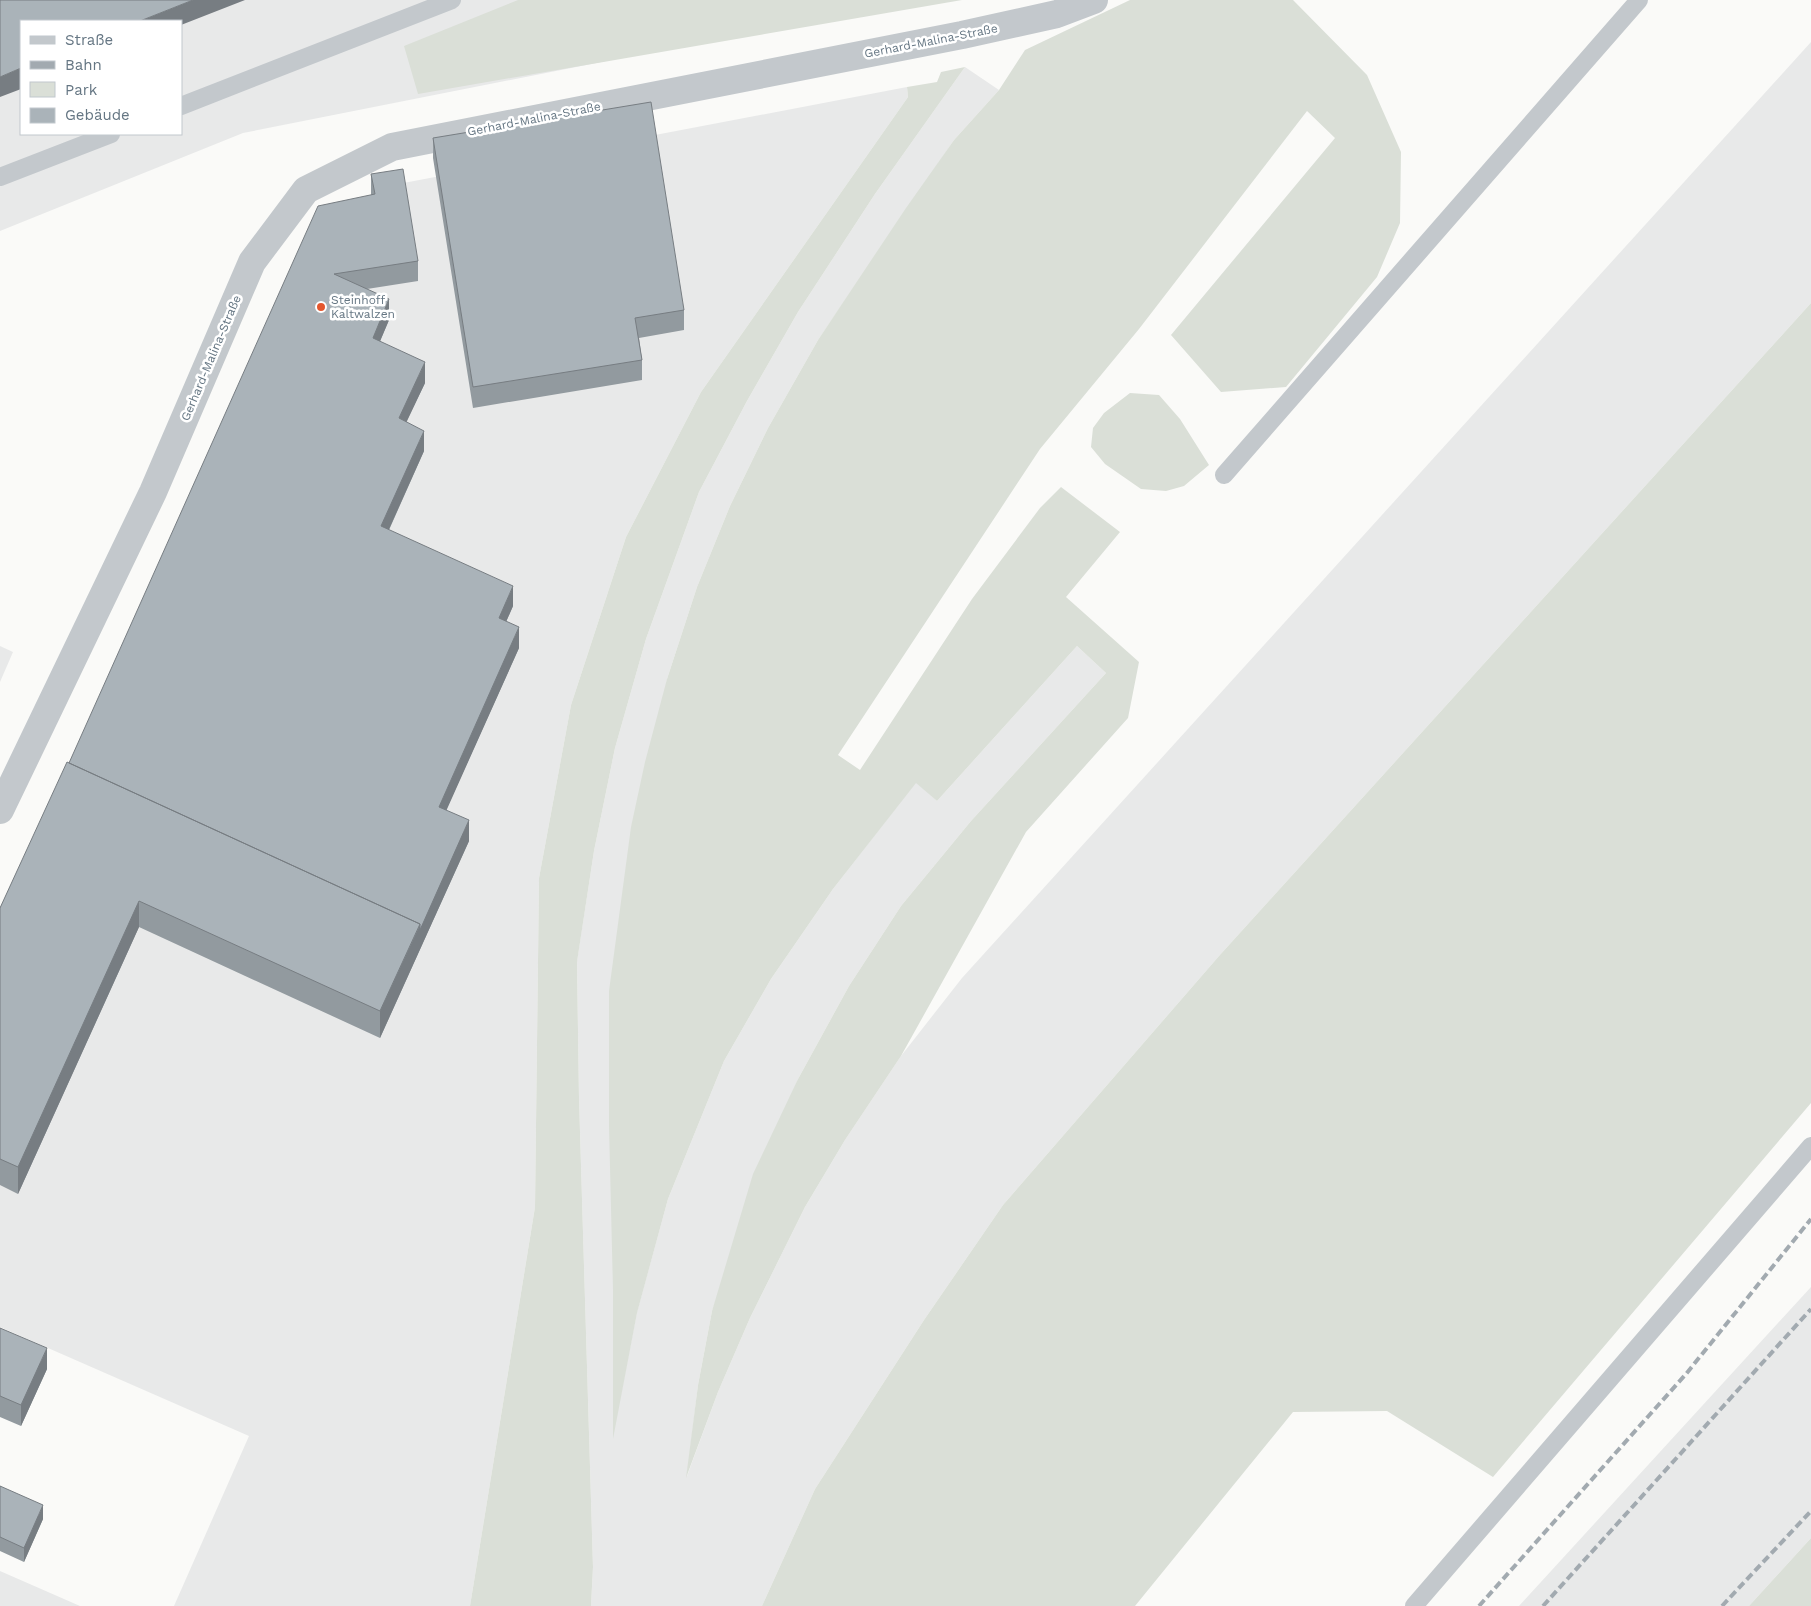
<svg xmlns="http://www.w3.org/2000/svg" width="1811" height="1606" viewBox="0 0 1811 1606" font-family="'Work Sans',sans-serif">
<rect width="100%" height="100%" fill="#fafaf8"/>
<path fill="#e8e9e9" fill-rule="evenodd" d="M0 0H914L243 133 0 231ZM21 21H181V134H21Z
M1811 42V303L1219 956 1003 1205 924 1320 815 1489 762 1606H591L593 1567 579 1098 577 961 594 851 615 748 646 639 699 492 747 401 798 312 875 194 965 67 999 90 954 140 818 340 768 428 730 506 697 587 667 679 613 1290V1435L637 1312 668 1199 724 1061 771 979 833 889 916 782 937 801 1077 646 1106 673 971 821 901 906 849 986 798 1079 712 1311 698 1385 687 1476 718 1392 750 1318 805 1207 845 1140 901 1056 962 978Z
M907 87 908 97 701 392 626 537 571 705 539 878 535 1207 470 1606H174L249 1436 0 1327V939L393 185Z
M0 646 13 652 0 682Z
M1811 1287V1538L1749 1606H1519Z
M0 1571 80 1606H0Z"/>
<path fill="#dadfd7" d="M518 0H962L418 94 404 46Z
M1130 0H1293L1367 75 1401 152 1400 223 1377 277 1286 387 1221 392 1171 335 1335 138 1307 111 1139 329 1040 449 838 755 860 770 972 599 1040 508 1061 487 1120 532 1066 597 1139 662 1128 718 1026 832 901 1056 845 1140 805 1207 750 1318 718 1392 686 1478 698 1385 712 1311 753 1174 798 1079 849 986 901 906 971 821 1106 673 1077 646 937 801 916 783 833 889 771 979 724 1061 668 1199 637 1313 613 1439V1290L609 1126V991L631 827 645 762 667 679 697 587 730 506 768 428 818 340 906 208 954 140 999 90 1025 50Z
M965 67 875 194 798 312 747 401 699 492 646 639 615 748 594 851 577 962 579 1098 593 1567 591 1606H470L535 1207 539 878 571 705 626 537 701 392 908 97 907 87 937 82 941 72Z
M1811 303V1103L1493 1477 1387 1411 1293 1412 1135 1606H762L815 1489 924 1320 1003 1205 1219 956Z
M1130 393 1159 395 1180 419 1209 465 1184 486 1166 491 1141 489 1105 464 1091 447 1093 428 1104 413Z
M1811 1538V1606H1749Z"/>
<g fill="none" stroke-linecap="round" stroke-linejoin="round">
<path stroke="#c3c8cc" stroke-width="18" d="M181 106 452 0
M0 177 111 134
M1224 475 1639 0
M1414 1606 1811 1146"/>
<path stroke="#c3c8cc" stroke-width="28" d="M0 810 153 492 252 262 306 190 392 147 962 35 1057 14 1094 0"/>
<path stroke="#a2aab0" stroke-width="4" stroke-dasharray="8 4" stroke-linecap="butt" d="M1479 1606 1686 1374 1811 1219
M1543 1606 1811 1309
M1722 1606 1811 1511"/>
</g>
<path fill="#929a9f" d="M433 138 684 310V330L639 338 642 360V380L473 408 433 158Z
M371 174 418 261V281L367 289 389 320 380 341 425 383 406 422 424 451 389 530 513 606 506 622 519 648 446 810 469 841 380 1038 139 927 18 1194 0 1185V908L69 763 371 195Z
M0 1328 47 1369 21 1426 0 1417Z
M0 1486 43 1519 24 1562 0 1551Z"/>
<path fill="#777d82" d="M193 0H245L181 25V21H140Z
M21 68V89L0 97V77Z
M389 299V320L373 358V338Z
M425 362V383L399 438V418Z
M424 431V451L381 547V526Z
M513 586V606L499 638V618Z
M519 627V648L439 827V807Z
M469 820V841L380 1038V1011Z
M139 901V927L18 1194V1167Z
M47 1348V1369L21 1426V1405Z
M43 1505V1519L24 1562V1548Z"/>
<path fill="#aab3b9" stroke="#777d82" d="M0 0H193L140 21H21V68L0 77Z
M651 102 684 310 635 318 642 360 473 387 433 138Z
M403 169 418 261 334 274 389 299 373 338 425 362 399 418 424 431 381 526 513 586 499 618 519 627 439 807 469 820 420 930V924L69 763 318 206 375 194 371 174Z
M67 762 420 924 380 1011 139 901 18 1167 0 1159V908Z
M0 1328 47 1348 21 1405 0 1396Z
M0 1486 43 1505 24 1548 0 1537Z"/>
<circle fill="#e4572e" stroke="#fff" stroke-width="2" cx="321" cy="307" r="5"/>
<g text-anchor="middle" stroke-width="5" stroke-linejoin="round" paint-order="stroke">
<g font-size="12" fill="#657683" stroke="#fff">
<text transform="translate(931 41) rotate(-11)" y="4">Gerhard-Malina-Straße</text>
<text transform="translate(534 119) rotate(-11)" y="4">Gerhard-Malina-Straße</text>
<text transform="translate(211 358) rotate(-67)" y="4">Gerhard-Malina-Straße</text>
</g>
<g font-size="12" fill="#657683" stroke="#fff" text-anchor="start">
<text x="331" y="304">Steinhoff<tspan x="331" dy="14">Kaltwalzen</tspan></text>
</g>
</g>
<rect x="20" y="20" width="162" height="115" fill="#ffffff" stroke="#c1c8cd"/>
<rect x="30" y="36" width="25" height="8" fill="#c3c8cc" stroke="#c1c8cd"/>
<text x="65" y="45" font-size="15" fill="#657683">Straße</text>
<rect x="30" y="61" width="25" height="8" fill="#a2aab0" stroke="#c1c8cd"/>
<text x="65" y="70" font-size="15" fill="#657683">Bahn</text>
<rect x="30" y="82" width="25" height="15" fill="#dadfd7" stroke="#c1c8cd"/>
<text x="65" y="95" font-size="15" fill="#657683">Park</text>
<rect x="30" y="108" width="25" height="15" fill="#aab3b9" stroke="#c1c8cd"/>
<text x="65" y="120" font-size="15" fill="#657683">Gebäude</text>
</svg>
